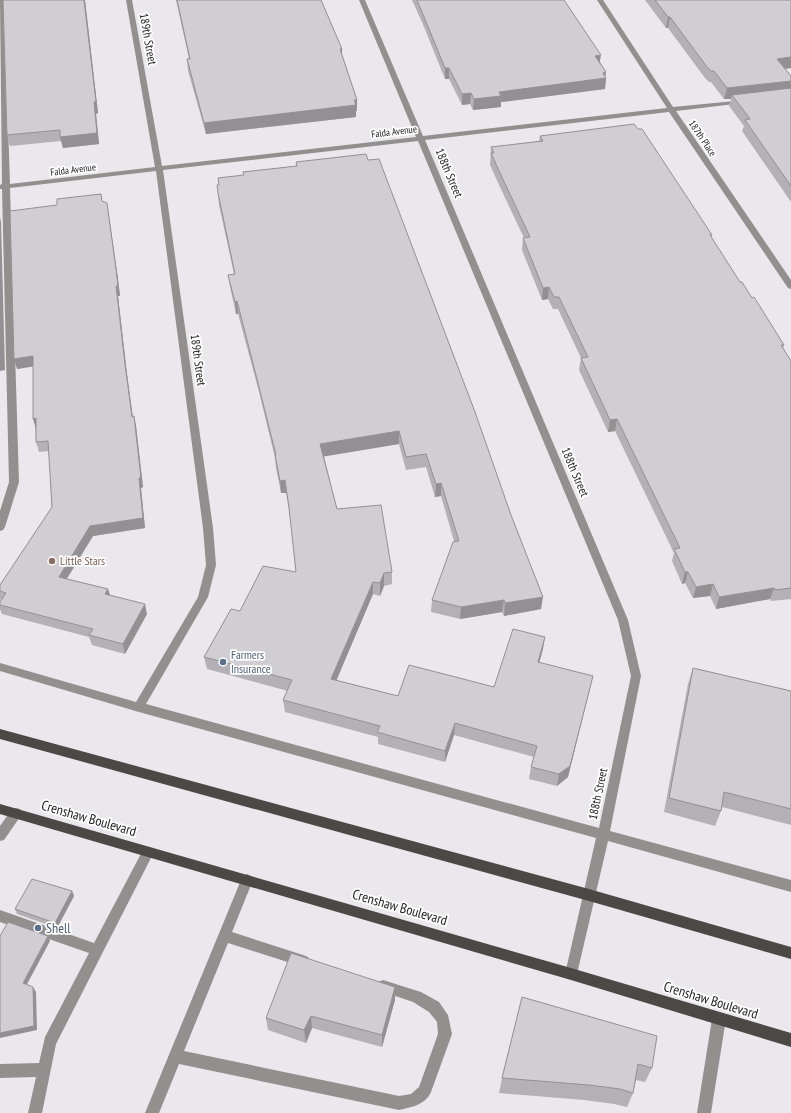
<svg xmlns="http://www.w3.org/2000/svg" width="791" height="1113" viewBox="0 0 791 1113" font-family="'PT Sans Narrow',sans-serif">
<rect width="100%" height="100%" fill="#eae8ec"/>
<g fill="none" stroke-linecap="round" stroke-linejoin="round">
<path fill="#91908f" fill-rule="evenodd" d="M0 0H4L10 184 155 167 126 0H132L162 166 416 137 359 0H365L423 136 667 108 597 0H603L673 107 745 100 746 101 743 103 676 111 791 280V289L788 288 669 112 425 140 628 620 641 676 610 831 791 880V892L608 841 577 974 576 978 571 980 566 978 565 974 596 838 139 712 0 671V663L136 702 198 597 206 565 203 528 156 171 10 188 19 482 5 527 3 530 0 531V511L9 482 2 189H0V185L2 184ZM418 141 618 620 631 676 599 828 146 704 208 597 216 565 213 528 163 170Z
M16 808 20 809 22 813 20 817 4 840 0 841V826L12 809Z
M148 847 152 848 154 852 152 856 56 1044 42 1113H28L36 1077 0 1078V1064L39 1063 45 1037 89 953 0 922V910L94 943 144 848Z
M247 874 251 876 253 880 232 932 303 955 308 957 309 961 308 965 303 967 228 943 184 1051 399 1096 411 1094 419 1087 438 1034 437 1022 429 1012 413 1002 378 990 377 986 378 982 383 980 421 992 439 1002 448 1015 452 1034 431 1092C425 1105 412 1107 399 1110L179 1064 159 1113H145L241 880 243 876Z
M719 1012 724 1014 726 1019 711 1113H697L712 1019 714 1014Z"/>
<path fill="#4b4846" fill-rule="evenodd" d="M0 729 589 889 791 947V959L589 901 0 739Z
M0 804 571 968 791 1033V1047L571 980 0 814Z"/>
</g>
<path fill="#b3b1b5" d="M3 0H85L98 113 96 114 99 144 63 148 61 141 10 146 7 135Z
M176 0H321L342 57 357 100V111H356V117L206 134 188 71 187 59H189Z
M412 0H564L606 72 605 76 606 78 605 89 501 102V107L473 110 470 104 462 105 449 79H445L422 22Z
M645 0H791V68L785 69 791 76V202L742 131 744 126 729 106 731 99H724L711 82H709L705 78 668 28H666Z
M540 136 712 235 711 237 740 282 752 298 784 345 783 349 791 361V599L771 601 770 599 716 609 710 596 693 598 685 583 682 584 672 561 674 553 615 431 608 432 579 370 581 358 558 309H553L548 299 542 300 522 250 523 238H524L499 185 490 165 491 147 539 141Z
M296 162 541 609 504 616 502 612 460 619 431 612 432 600 454 541 441 496 435 497 426 467 406 470 399 444 324 456 337 509 392 572V584L384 586 380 596 373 594 336 680 398 696 494 687 543 649 539 663 593 676 590 688 568 777 557 786 529 779 531 767 534 757 454 735 445 762 378 744V737L285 712 283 700 288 691 207 669 204 657 240 611 296 572 291 521 286 493H281L276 468 275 458 259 392 238 314H236L230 287 228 275 234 274 219 205 217 185H219L218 178 243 176V172L296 166Z
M103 202 107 203 118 279 120 296H118L127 374 133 417 134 416 136 426 143 487 141 488 145 528 93 536 67 579 108 589 110 596 147 614 125 654 92 645 89 637 2 614 0 609V602L1 600 0 599V585L52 507 49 451 39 452 36 442 33 366 17 369Z
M693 668 791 691V825L722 807 721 811 715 826 664 812 688 684Z
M72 891 74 896 57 928 17 914 15 909Z
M522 997 652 1068 645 1082 636 1080 633 1093 627 1107 614 1104 584 1100 499 1093 502 1078Z
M395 1000 382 1047 312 1028 306 1043 268 1030 266 1018Z"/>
<path fill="#929093" d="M84 0H85L98 113 96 114 99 144 63 148 60 137 94 102Z
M668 17H670L668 28H666Z
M340 49H342V60Z
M601 55 599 66 595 56Z
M791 57V68L775 70 777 59Z
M445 68H449V79H445Z
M606 72 605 78H606L605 89 501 102V107L473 110 474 99 499 92Z
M791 81V92L732 95 731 99H724L727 88Z
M471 93 470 104 462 105V94Z
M357 100V111H356V117L206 134 204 123Z
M107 203 118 279 120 296H118L127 374 134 427 132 417 125 364Z
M0 217 1 222 5 370 0 371Z
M549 287 548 299 542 300 543 288Z
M237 301 238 314H236L235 302Z
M33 356 36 366 17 369 14 359Z
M134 416 136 426 143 487 141 488 145 528 93 536 62 586 59 577 90 526 139 478Z
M36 418V429L33 419Z
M617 419 615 431 608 432 610 420Z
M399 431V444L321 457 320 444Z
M285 480 286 493H281L280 481Z
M441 483V496L435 497 436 484Z
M685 572H688L685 583 682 584Z
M384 573V586L380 596V583Z
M373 582V594L332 691 331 679Z
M713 584 710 596 693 598 696 587Z
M774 588 770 599 716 609 719 597Z
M108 589 111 598 105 594Z
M543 597 541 609 504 616 505 603Z
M504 600 502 612 460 619 461 607Z
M145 604 147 614 125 654 123 644Z
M545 637 543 649 536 674 538 662Z
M593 676 590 688 568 777 557 786 559 774Z
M455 723 454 735 445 762V751Z
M72 891 74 896 57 928 55 923Z
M48 936 50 941 25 988 23 983Z
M33 987 36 992 37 1030 0 1038V1033Z
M395 987V1000L382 1047V1035Z
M311 1016 312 1028 306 1043 304 1030Z"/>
<path fill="#d0ced2" stroke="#929093" d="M3 0H84L96 102H94L97 133 60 137V130L7 135Z
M177 0H321L342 49H340L357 100H354L356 105 204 123 187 59H190Z
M417 0H564L601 55 595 56 606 72 603 73 606 78 499 92 501 96 474 99 471 93 462 94 449 68H445L422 12Z
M655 0H791V57L777 59 791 76V81L727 88 714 71H711L707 67 670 17H668Z
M791 88V186L745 120 750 119 732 95Z
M634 124 638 129H642L712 235H710L740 282H742L752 298 754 297 784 345H781L791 361V588L775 590 774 588 719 597 713 584 696 587 688 572H685L674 549 680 548 617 419 610 420 581 358 588 357 559 297H554L549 287 543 288 523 238 530 237 500 173 491 153H494L491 147 543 141 540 136Z
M366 154 368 160 379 159 475 412 511 515 543 597 505 603 504 600 461 607 432 600 453 542 459 541 441 483 436 484 426 454 406 457 399 431 320 444 337 509 381 505 392 572 384 573 380 583 373 582 331 679 398 696 409 665 494 687 513 629 545 637 538 662 593 676 570 766 559 774 531 767 537 746 455 723 445 751 377 732 380 726 283 700 292 680 204 657 231 609 240 611 263 566 296 572 289 508 285 480 280 481 275 455H276L257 379 237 301 235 302 228 275 235 274 218 193 217 185H219L218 178 244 175 243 172 297 166 296 162Z
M101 194 102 201 107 203 116 269 118 286H116L125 364 132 417 134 416 141 478H139L143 518 90 526 59 577 108 589 105 594 145 604 123 644 89 635 93 629 0 605V602L6 593 0 591V585L52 507 48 441 36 442V418L33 419V356L14 359 10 211 57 205V199Z
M693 668 791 691V809L724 792 721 811 669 798Z
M32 879 72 891 55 923 15 909Z
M8 922 48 936 23 983 33 987 34 1026 0 1033V936Z
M291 953 395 987 382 1035 311 1016 304 1030 266 1018Z
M522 997 657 1036 652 1068 638 1064 633 1093 620 1089 589 1085 502 1078Z"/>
<circle fill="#8d6e63" stroke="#fff" stroke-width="1.5" cx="52" cy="561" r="4"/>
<g fill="#5c6f8a" stroke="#fff" stroke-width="1.5">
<circle cx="223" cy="662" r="4"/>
<circle cx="38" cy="928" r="4"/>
</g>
<g text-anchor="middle" stroke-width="3.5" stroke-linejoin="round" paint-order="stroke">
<g font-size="10" fill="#1c1b1c" stroke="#fff">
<text transform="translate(394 131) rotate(-7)" y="4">Falda Avenue</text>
<text transform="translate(703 138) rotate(56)" y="4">187th Place</text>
<text transform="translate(73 169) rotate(-7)" y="4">Falda Avenue</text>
</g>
<g font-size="12" fill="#1c1b1c" stroke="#fff">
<text transform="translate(148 39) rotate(80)" y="4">189th Street</text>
<text transform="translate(449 173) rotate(67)" y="4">188th Street</text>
<text transform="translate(198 360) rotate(82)" y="4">189th Street</text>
<text transform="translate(575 472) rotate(67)" y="4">188th Street</text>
<text transform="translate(598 794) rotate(-78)" y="4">188th Street</text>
</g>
<g font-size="12" fill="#785e54" stroke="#fff" text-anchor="start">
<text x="60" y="565">Little Stars</text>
</g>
<g font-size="12" fill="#4e5e75" stroke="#fff" text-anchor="start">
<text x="231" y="659">Farmers<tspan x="231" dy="14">Insurance</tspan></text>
</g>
<g font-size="14" fill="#1c1b1c" stroke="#fff">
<text transform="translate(89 818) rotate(16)" y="5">Crenshaw Boulevard</text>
<text transform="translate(400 907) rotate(16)" y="5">Crenshaw Boulevard</text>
<text transform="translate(711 1000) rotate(17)" y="5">Crenshaw Boulevard</text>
</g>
<g font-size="14" fill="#4e5e75" stroke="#fff" text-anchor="start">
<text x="46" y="933">Shell</text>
</g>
</g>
</svg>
